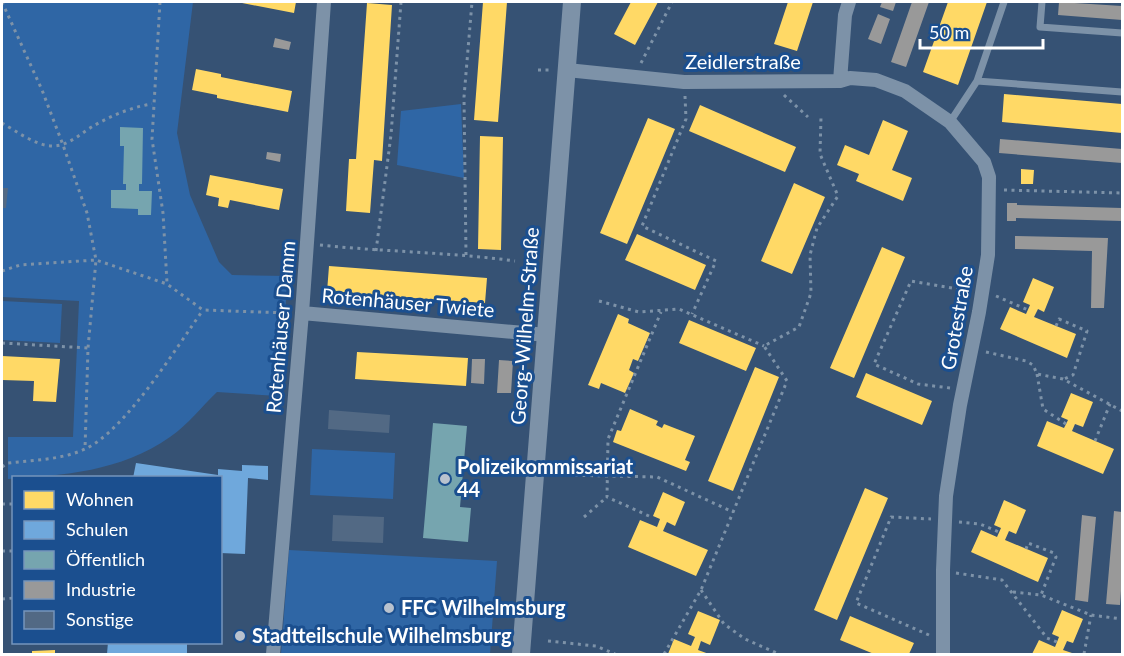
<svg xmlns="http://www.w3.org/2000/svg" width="1124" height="656" viewBox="0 0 1124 656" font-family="Lato,sans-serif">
<rect width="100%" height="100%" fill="#365274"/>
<path fill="#2f66a5" d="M2 2H193L177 133 190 195 219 262 232 275 288 276 278 396 217 392C201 407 189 424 170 437 120 472 64 475 8 479V437H73L79 301 2 297Z
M461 104 464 178 397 165 401 111Z
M2 301 62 304 60 343 2 340Z
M312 449 395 453 393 499 310 495Z
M289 550 497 561 490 654H281Z"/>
<path fill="#ffd966" d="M237 2H296L294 13Z
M483 2H507L498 122 474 120Z
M631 2H658L635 45 614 34Z
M788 2H813L797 51 774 44Z
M948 2H987L958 85 923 72Z
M367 3 392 5 382 161 374 160 370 213 346 211 349 159H356Z
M196 69 221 74V77L292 91 288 112 217 98V95L192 90Z
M1004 94 1122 104V133L1002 122Z
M700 105 796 147 785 172 689 131Z
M648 118 675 129 627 244 600 233Z
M883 120 908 131 892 170 912 178 903 201 856 181 859 174 837 165 845 145 869 155Z
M480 136 503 137 501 250 478 249Z
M1021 169 1034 170 1033 184H1021Z
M210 175 283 189 279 210 230 200 228 208 218 206 219 198 206 195Z
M794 183 825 197 792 274 761 261Z
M637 234 706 265 695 290 625 260Z
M882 247 905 257 854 378 830 368Z
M329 266 487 278 485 303 327 292Z
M1033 278 1054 287 1044 312 1038 309 1034 317 1076 334 1067 358 1000 329 1010 307 1026 314 1030 305 1023 302Z
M618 314 629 319 628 323 650 333 638 361 633 359 629 370 634 373 625 393 601 383 599 389 588 385Z
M689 320 756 348 746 371 679 343Z
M357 352 468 358 466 386 355 379Z
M2 356 60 359 56 402 33 401 34 381 2 380Z
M755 367 779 377 733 491 708 481Z
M866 373 932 401 922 425 856 397Z
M1071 393 1093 402 1083 427 1075 424 1072 431 1114 449 1103 474 1037 446 1047 421 1064 428 1068 420 1061 417Z
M630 409 658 421 656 425 662 428 664 424 695 436 685 460 690 462 686 471 613 442 617 430 621 431Z
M865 488 888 498 837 620 814 610Z
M663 492 685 502 675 526 667 522 663 531 708 550 696 576 628 547 640 520 657 527 660 519 653 516Z
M1004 500 1026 510 1016 534 1009 531 1005 540 1048 558 1038 582 971 552 981 530 997 537 1001 528 994 525Z
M1062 610 1083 619 1073 643 1067 641 1063 650 1075 654H1032L1039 640 1055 647 1059 637 1052 634Z
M698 611 720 620 710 645 701 641 698 650 709 654H668L674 639 691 646 695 637 688 634Z
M850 616 914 643 909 654H874L840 640Z
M55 650V654H32V651Z"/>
<path fill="#6fa8dc" d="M136 463 218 475V469L242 471V465L268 466V480L248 478 245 554 220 553V478H133Z
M108 642H187V654H107Z"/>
<path fill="#76a5af" d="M120 127 143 128 142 184H139V191H152L151 215H138V209L111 208V190H126V184H123L124 146H120Z
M433 423 467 426 460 507 471 508 468 542 423 538Z"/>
<path fill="#999" d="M882 2H896L893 11 880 7Z
M912 2H929L906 67 891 62Z
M1059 2 1122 6V20L1058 15Z
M878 14 890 19 881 44 868 39Z
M275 38 291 42 289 50 273 47Z
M1000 139 1122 149V163L999 153Z
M267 152 281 154 280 162 266 159Z
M1007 203H1017V205L1122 208V221L1016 218V221H1007Z
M1015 236 1108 238 1104 308H1091L1092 251 1015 249Z
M472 359H485L484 384 471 383Z
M499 360 513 361 511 393H497Z
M1114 511 1122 512V577L1120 605 1106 604Z
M1082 515 1096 517 1088 602 1075 600Z"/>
<path fill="#526984" d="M2 188H8L6 208H2Z
M329 410 390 415 389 433 328 429Z
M333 515 384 517 383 543 332 541Z"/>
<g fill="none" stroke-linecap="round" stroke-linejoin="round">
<path stroke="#7d92a8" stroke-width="3" stroke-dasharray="3 4.5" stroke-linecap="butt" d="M2 2 42 90 63 145 87 213 96 260 167 284 203 310 288 313
M160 2 152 139 163 213 167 283
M641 63 672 2
M538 70H552
M784 95 808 117
M685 96 686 119 642 226 716 261 692 314
M2 123C16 131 36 146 53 146 69 146 82 132 95 125 113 115 132 107 152 104
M1004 190 1122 193
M320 245C385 252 450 252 515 261
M376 251 391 135 401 2
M466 255 464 97 472 2
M2 271 20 265 96 260 88 348 85 449
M996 296 1028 310
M599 301 639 312 679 309 764 346
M1056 326 1059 319 1087 331 1073 375 1064 379
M2 343 88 348
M986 352 1026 361 1033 365 1037 374 1063 379 1122 411
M1037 374 1043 409 1066 424
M950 388 918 384 874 364 911 281 969 291
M1095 441 1110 404
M2 467 8 463C34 460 61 460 85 449 125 431 176 348 203 310
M560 475 657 477 733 512
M2 504H14
M649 516 607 497 608 439 661 312
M584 517 607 497
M959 522 980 524 999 532
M1026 549 1028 543 1054 553 1056 557 1041 595
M2 551H14
M956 573 1002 580 1047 638 1057 642
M701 590 724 624 745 639 779 654
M1013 592 1041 595 1091 615 1122 619
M2 599 14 598
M929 635 856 603 891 517 931 519
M548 641 596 646 615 654
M664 654 701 590 787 381 764 346 799 327 811 293 810 255 817 228 838 196 820 154 821 117
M1084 654 1091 615"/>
<path stroke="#7d92a8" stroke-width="7" d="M1042 2 1040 27 1122 33
M977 81 1004 2
M950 122 977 81 1122 92"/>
<path stroke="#7d92a8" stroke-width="14" d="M567 70 684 82 840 81 845 15 849 2
M840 81 850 78 876 80 905 91 950 122 984 162 989 177 988 255 979 312 960 405 946 496 943 570V654
M302 313 547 335
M273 654 302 313 324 2"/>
<path stroke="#7d92a8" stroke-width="18" d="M521 654 572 2"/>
</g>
<g fill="#b9c2ce" stroke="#1b4f8f" stroke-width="2">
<circle cx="445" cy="479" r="6"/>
<circle cx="389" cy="608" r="6"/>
<circle cx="240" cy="636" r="6"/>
</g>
<g text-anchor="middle" stroke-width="6" stroke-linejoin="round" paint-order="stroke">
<g font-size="20" fill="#fff" stroke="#1b4f8f">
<text x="743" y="69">Zeidlerstraße</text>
<text transform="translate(408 303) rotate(5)" y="7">Rotenhäuser Twiete</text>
<text transform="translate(957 318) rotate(-80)" y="7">Grotestraße</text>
<text transform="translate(525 326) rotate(-86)" y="7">Georg-Wilhelm-Straße</text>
<text transform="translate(281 327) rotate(-85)" y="7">Rotenhäuser Damm</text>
</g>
<g font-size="20" font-weight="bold" fill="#fff" stroke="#1b4f8f" text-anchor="start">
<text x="457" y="474">Polizeikommissariat<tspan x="457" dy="23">44</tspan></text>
<text x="401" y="615">FFC Wilhelmsburg</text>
<text x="252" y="643">Stadtteilschule Wilhelmsburg</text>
</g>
</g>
<rect width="1124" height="656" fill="none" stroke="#ffffff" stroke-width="6"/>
<rect x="12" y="476" width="210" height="168" fill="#1b4f8f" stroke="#7695bc" stroke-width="1.5"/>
<rect x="24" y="491" width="30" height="18" fill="#ffd966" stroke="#7695bc" stroke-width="1.5"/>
<text x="66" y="506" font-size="18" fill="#ffffff">Wohnen</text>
<rect x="24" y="521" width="30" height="18" fill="#6fa8dc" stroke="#7695bc" stroke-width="1.5"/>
<text x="66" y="536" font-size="18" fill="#ffffff">Schulen</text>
<rect x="24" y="551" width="30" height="18" fill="#76a5af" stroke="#7695bc" stroke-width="1.5"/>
<text x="66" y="566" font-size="18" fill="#ffffff">Öffentlich</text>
<rect x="24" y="581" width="30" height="18" fill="#999999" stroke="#7695bc" stroke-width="1.5"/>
<text x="66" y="596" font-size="18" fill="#ffffff">Industrie</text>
<rect x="24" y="611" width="30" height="18" fill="#526984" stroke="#7695bc" stroke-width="1.5"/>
<text x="66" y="626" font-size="18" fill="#ffffff">Sonstige</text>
<path d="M920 39v9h123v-9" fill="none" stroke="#ffffff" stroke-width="3"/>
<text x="929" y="39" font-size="18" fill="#ffffff" stroke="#1b4f8f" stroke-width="4.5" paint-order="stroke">50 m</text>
</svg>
